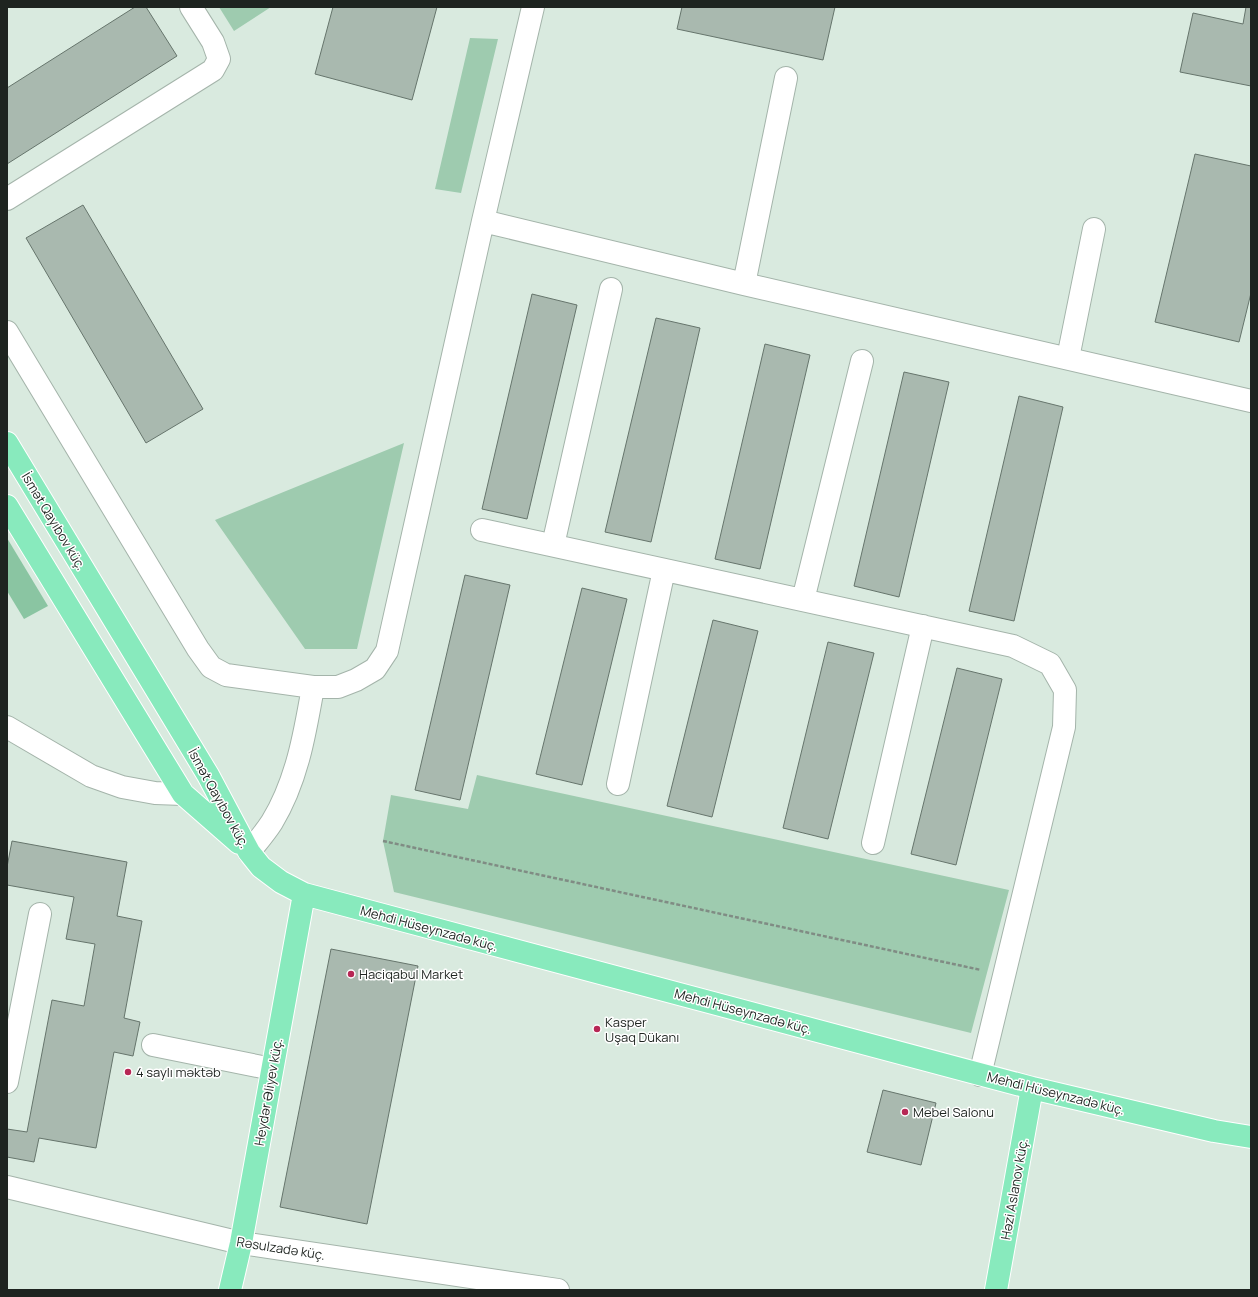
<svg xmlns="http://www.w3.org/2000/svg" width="1258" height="1297" viewBox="0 0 1258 1297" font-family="Manrope,sans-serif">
<rect width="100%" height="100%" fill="#d9eadf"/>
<path fill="#9ecbaf" d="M219 7H271L234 31Z
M470 38 498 39 461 193 435 189Z
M404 443 357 649H305L215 520Z
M477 775 1009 890 971 1033 394 892 383 841 391 795 468 809Z"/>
<path fill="#8ac5a2" d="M7 538 48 606 24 619 7 591Z"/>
<path fill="#a9b9af" stroke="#66756c" d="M135 7H146L177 56 7 164V88Z
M333 7H437L412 100 315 74Z
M682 7H835L823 60 677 29Z
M1246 7H1251V86L1180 72 1193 13 1243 24Z
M1195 154 1251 166V293L1239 342 1155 322Z
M83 205 203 409 146 443 26 238Z
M532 294 577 305 527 519 482 509Z
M656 318 700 328 651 542 605 532Z
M765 344 810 355 760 569 715 559Z
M904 372 949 382 899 597 854 586Z
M1019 396 1063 407 1014 621 969 611Z
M465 575 510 585 460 800 415 790Z
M582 588 627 599 582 785 536 774Z
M713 620 758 631 712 817 667 806Z
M828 642 874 653 828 839 783 828Z
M957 668 1002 679 956 865 911 854Z
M12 841 127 862 117 916 142 921 124 1018 140 1022 133 1056 114 1052 96 1148 39 1138 34 1162 7 1157V1129L27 1132 52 1000 84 1006 95 944 66 939 74 897 7 885V867Z
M331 949 418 966 367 1224 280 1207Z
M883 1090 936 1103 921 1165 867 1152Z"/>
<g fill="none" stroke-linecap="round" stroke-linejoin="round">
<defs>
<path id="minor" d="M7 199 213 70 219 59 213 42 191 7
M483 221 744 284 1251 401
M744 284 786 78
M7 332 198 649 211 667 226 675 313 687H338L356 680 375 669 387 651 483 221 533 7
M1068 358 1094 229
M482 530 1013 646 1050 664 1065 690 1064 727 980 1075
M553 545 611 289
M803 600 862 361
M7 727 91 776 122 787 155 793 183 794
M618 784 664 570
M873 843 923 626
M249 852C257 842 265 833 272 822 297 781 305 733 313 687
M153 1045 272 1069
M7 1082 40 914
M7 1187 241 1243 558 1290"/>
<path id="major" d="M7 443 208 775 249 852 261 867 281 882 304 894 1032 1088 1214 1131 1251 1137
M7 506 183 794 239 843
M230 1290 241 1243 304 894
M996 1290 1032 1088"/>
</defs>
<use href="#minor" stroke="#a4b4aa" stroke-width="24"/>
<use href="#major" stroke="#fff" stroke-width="24"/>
<path stroke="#808c84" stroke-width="2.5" stroke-dasharray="4 2" stroke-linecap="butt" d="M383 841 981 970"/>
<use href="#minor" stroke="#fff" stroke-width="22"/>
<use href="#major" stroke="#88eabd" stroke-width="22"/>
</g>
<g fill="#b72755" stroke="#fff" stroke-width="1.5">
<circle cx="351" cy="974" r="4"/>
<circle cx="597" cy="1029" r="4"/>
<circle cx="128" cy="1072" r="4"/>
<circle cx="905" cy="1112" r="4"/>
</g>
<g text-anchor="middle" stroke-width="3" stroke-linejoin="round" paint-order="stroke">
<g font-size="13" fill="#1e2420" stroke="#fff">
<text transform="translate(54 521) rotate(59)" y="5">İsmət Qayıbov küç.</text>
<text transform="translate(219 798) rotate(61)" y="5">İsmət Qayıbov küç.</text>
<text transform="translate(429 928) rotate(15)" y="5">Mehdi Hüseynzadə küç.</text>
<text transform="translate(743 1011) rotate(15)" y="5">Mehdi Hüseynzadə küç.</text>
<text transform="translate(268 1092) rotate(-80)" y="5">Heydər Əliyev küç.</text>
<text transform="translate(1056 1093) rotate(14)" y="5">Mehdi Hüseynzadə küç.</text>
<text transform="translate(1014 1189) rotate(-80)" y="5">Həzi Aslanov küç.</text>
<text transform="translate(281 1248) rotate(9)" y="5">Rəsulzadə küç.</text>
</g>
<g font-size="13" fill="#1e2420" stroke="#fff" text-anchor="start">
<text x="359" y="979">Haciqabul Market</text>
<text x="605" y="1027">Kasper<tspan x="605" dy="15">Uşaq Dükanı</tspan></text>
<text x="136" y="1077">4 saylı məktəb</text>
<text x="913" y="1117">Mebel Salonu</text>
</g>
</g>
<rect width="1258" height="1297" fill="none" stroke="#1e2420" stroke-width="16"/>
</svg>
